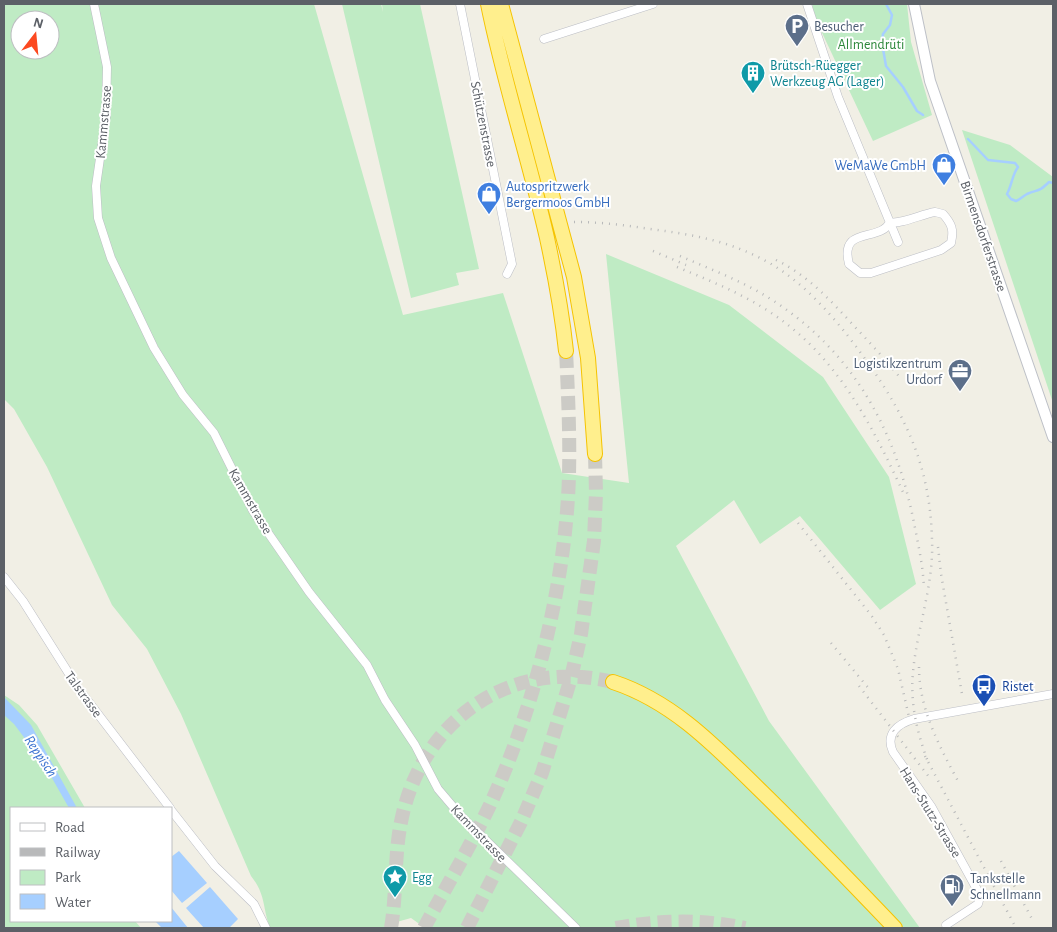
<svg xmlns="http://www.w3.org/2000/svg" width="1057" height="932" viewBox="0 0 1057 932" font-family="'Alegreya Sans',sans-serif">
<rect width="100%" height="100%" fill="#f1efe5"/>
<path fill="#bfebc4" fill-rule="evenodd" d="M4 4H314L403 315 503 293 562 473 629 483 606 254 729 305 823 377 889 477 916 584 880 610 800 516 760 544 734 500 676 546 769 721 920 928H425L411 918 386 925 384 928H270C262 906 266 895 251 876L181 714 147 649 112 605 47 467 14 409 4 399ZM20 20H50V50H20Z
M342 4H381L383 12 382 4H420L479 269 456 273 459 285 411 298Z
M812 4H907L911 42 932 115 873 141 816 20Z
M962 130 1010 145 1053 177V403Z
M4 695 19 705 37 725 85 808H11V921H135L141 928H4Z"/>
<path fill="#a6cfff" d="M4 697 31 725 77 808H69L44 764 14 724 4 715Z
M179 851 207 883 182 903 171 890V857Z
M210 887 238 919 229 928H204L186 908Z
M171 907 188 928H162L155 921H171Z"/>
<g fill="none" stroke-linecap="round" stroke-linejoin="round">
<path stroke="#a6cfff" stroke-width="2.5" d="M886 4 892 15 890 25 883 34 882 43 886 66 903 87 917 111 923 115
M968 139 988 160 1015 163 1018 167C1012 175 1012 185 1007 194L1011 199 1016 201C1021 199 1023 196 1027 194 1038 189 1038 193 1049 182L1053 183"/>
<path stroke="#cccbc6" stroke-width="14" stroke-dasharray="14 7" stroke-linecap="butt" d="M391 928C397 893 394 856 401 822 421 720 510 657 613 682
M424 928C446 887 470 847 490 805 535 707 566 583 569 475 570 434 568 392 566 351
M467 928 521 822 542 773 571 678 581 634 594 541 596 493 595 454
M616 928C658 920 703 919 745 928"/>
<defs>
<path id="street" d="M94 4 107 67 106 117 96 186 98 218 111 258 154 348 183 395 214 433 253 511 309 592 367 665 385 700 415 745 438 789 461 816 576 928
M460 4 512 264 507 274
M807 4 838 97 898 242
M544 39 653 4
M935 212 943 214C952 224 954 230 951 243L941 250 871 273H860L849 264C839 225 880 243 890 222 900 225 922 214 935 212Z
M4 577 23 601 78 688 170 808
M171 810 215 866 254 904 266 928
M946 925 978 904 980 897 979 893 931 806 893 752C885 734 897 724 914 719L1053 694"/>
<path id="secondary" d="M914 4 930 81 1053 437"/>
<path id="highway" d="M488 4C504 83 529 159 547 238 555 275 562 313 566 351
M501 4 574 277 588 358 595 454
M613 682C674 702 717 748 762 792 807 836 851 882 895 928"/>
</defs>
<use href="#street" stroke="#bcbec5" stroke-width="9"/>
<use href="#secondary" stroke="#bdc0c7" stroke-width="12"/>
<use href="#highway" stroke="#f5c300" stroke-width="16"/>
<use href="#street" stroke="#fff" stroke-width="8"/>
<use href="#secondary" stroke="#fff" stroke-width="10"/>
<use href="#highway" stroke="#ffef8d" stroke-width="14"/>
<path stroke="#b8b9ba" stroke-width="2.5" stroke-dasharray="1 6" stroke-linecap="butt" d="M574 222C600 222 625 225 650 229 689 234 725 240 760 258 795 275 824 306 848 336 898 401 930 456 932 540 934 585 917 628 913 672 910 704 917 732 928 762
M653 251 686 265
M680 256C710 269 742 281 769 298 854 351 897 432 915 528 919 548 923 567 924 588
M776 260C809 276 831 301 855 327 871 344 887 361 901 379
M677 267C716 283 755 299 788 325 843 368 874 430 903 492
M798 523 871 615 884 635 898 669 909 717
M938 547 941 574 962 694
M831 643 870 690
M919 667C919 710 940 747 959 783
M859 686 929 777
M925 756 1016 928
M1001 861 1032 919"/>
</g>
<defs>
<symbol id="parking-pin" viewBox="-11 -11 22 30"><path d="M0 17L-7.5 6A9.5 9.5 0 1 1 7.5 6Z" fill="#5c6f8a" stroke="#fff"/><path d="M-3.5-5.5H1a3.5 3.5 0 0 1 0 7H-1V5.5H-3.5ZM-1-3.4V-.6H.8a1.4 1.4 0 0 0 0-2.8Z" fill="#fff"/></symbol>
<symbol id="building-pin" viewBox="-11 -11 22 30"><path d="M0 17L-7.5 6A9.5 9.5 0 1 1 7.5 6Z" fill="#0f9aa8" stroke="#fff"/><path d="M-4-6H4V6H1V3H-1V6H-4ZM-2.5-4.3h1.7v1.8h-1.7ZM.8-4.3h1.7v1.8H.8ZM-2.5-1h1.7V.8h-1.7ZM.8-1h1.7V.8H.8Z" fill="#fff"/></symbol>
<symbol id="shop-pin" viewBox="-11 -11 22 30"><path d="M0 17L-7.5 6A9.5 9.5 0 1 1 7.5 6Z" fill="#3f7fe0" stroke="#fff"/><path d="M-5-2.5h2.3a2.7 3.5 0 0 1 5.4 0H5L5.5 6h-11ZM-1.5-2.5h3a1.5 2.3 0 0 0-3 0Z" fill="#fff"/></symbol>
<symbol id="office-pin" viewBox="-11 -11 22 30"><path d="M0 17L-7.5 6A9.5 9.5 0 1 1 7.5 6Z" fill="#5c6f8a" stroke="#fff"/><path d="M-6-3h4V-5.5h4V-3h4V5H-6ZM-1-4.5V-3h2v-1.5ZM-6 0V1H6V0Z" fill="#fff"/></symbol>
<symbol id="bus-pin" viewBox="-11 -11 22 30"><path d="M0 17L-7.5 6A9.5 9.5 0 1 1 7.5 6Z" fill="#1a4fb4" stroke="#fff"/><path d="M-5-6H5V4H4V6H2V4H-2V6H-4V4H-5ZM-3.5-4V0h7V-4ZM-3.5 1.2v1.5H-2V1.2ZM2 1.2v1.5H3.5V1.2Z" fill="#fff"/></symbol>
<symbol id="sight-pin" viewBox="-11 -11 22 30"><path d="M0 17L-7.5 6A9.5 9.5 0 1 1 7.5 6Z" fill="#0f9aa8" stroke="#fff"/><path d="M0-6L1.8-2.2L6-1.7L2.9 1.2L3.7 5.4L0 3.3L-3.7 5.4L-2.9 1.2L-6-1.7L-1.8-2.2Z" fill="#fff"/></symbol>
<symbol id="fuel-pin" viewBox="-11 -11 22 30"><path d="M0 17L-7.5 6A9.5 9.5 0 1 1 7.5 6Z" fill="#5c6f8a" stroke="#fff"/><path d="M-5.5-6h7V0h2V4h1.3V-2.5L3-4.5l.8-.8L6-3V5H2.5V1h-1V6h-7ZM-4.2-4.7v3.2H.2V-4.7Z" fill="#fff"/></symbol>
</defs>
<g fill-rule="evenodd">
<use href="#parking-pin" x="783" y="12" width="28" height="38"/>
<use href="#building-pin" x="739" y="59" width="28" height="38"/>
<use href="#shop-pin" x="930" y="151" width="28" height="38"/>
<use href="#shop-pin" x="475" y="180" width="28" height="38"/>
<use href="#office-pin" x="946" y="357" width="28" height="38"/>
<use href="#bus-pin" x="970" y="672" width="28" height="38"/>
<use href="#sight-pin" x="381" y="863" width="28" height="38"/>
<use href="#fuel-pin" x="938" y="872" width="28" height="38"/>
</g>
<g text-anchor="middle" stroke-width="4" stroke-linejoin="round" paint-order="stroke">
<g font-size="14" fill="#4e5e75" stroke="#fff" text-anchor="start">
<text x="814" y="31">Besucher</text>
<text x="942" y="368" text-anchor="end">Logistikzentrum<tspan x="942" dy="16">Urdorf</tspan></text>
<text x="970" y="883">Tankstelle<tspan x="970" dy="16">Schnellmann</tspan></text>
</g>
<g font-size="14" fill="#2c873a" stroke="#fff">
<text x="871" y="49">Allmendrüti</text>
</g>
<g font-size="14" fill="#0d838f" stroke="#fff" text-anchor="start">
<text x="770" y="70">Brütsch-Rüegger<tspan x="770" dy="16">Werkzeug AG (Lager)</tspan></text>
<text x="412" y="882">Egg</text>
</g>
<g font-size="14" fill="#5c6067" stroke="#fff">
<text transform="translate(103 122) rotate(-85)" y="5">Kammstrasse</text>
<text transform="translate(484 124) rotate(79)" y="5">Schützenstrasse</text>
<text transform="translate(984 236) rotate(71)" y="5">Birmensdorferstrasse</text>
<text transform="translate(251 501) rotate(60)" y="5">Kammstrasse</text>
<text transform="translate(84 694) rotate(54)" y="5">Talstrasse</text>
<text transform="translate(931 812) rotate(58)" y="5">Hans-Stutz-Strasse</text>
<text transform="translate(479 833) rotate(46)" y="5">Kammstrasse</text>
</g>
<g font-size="14" fill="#366cbe" stroke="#fff" text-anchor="end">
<text x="926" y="170">WeMaWe GmbH</text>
<text x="506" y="191" text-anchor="start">Autospritzwerk<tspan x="506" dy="16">Bergermoos GmbH</tspan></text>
</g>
<g font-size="14" fill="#164399" stroke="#fff" text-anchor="start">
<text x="1002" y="691">Ristet</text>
</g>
<g font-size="15" font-style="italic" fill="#3b73d0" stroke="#fff">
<text transform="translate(41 756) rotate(56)" y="5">Reppisch</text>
</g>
</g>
<rect width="1057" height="932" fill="none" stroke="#5c6067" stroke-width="10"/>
<rect x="10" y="807" width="162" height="115" fill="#ffffff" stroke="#bebfc2"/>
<rect x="20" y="823" width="25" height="8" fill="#ffffff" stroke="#bebfc2"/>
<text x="55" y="832" font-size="15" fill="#5c6067">Road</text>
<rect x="20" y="848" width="25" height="8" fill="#b8b9ba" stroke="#bebfc2"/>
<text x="55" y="857" font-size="15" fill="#5c6067">Railway</text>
<rect x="20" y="870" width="25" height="15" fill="#bfebc4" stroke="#bebfc2"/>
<text x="55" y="882" font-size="15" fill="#5c6067">Park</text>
<rect x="20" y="894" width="25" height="15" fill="#a6cfff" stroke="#bebfc2"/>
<text x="55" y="907" font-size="15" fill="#5c6067">Water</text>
<g transform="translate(35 35) rotate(16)"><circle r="24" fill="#ffffff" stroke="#bebfc2"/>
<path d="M0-4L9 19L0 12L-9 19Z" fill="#fc4920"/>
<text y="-8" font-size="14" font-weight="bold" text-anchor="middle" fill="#5c6067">N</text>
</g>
</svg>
